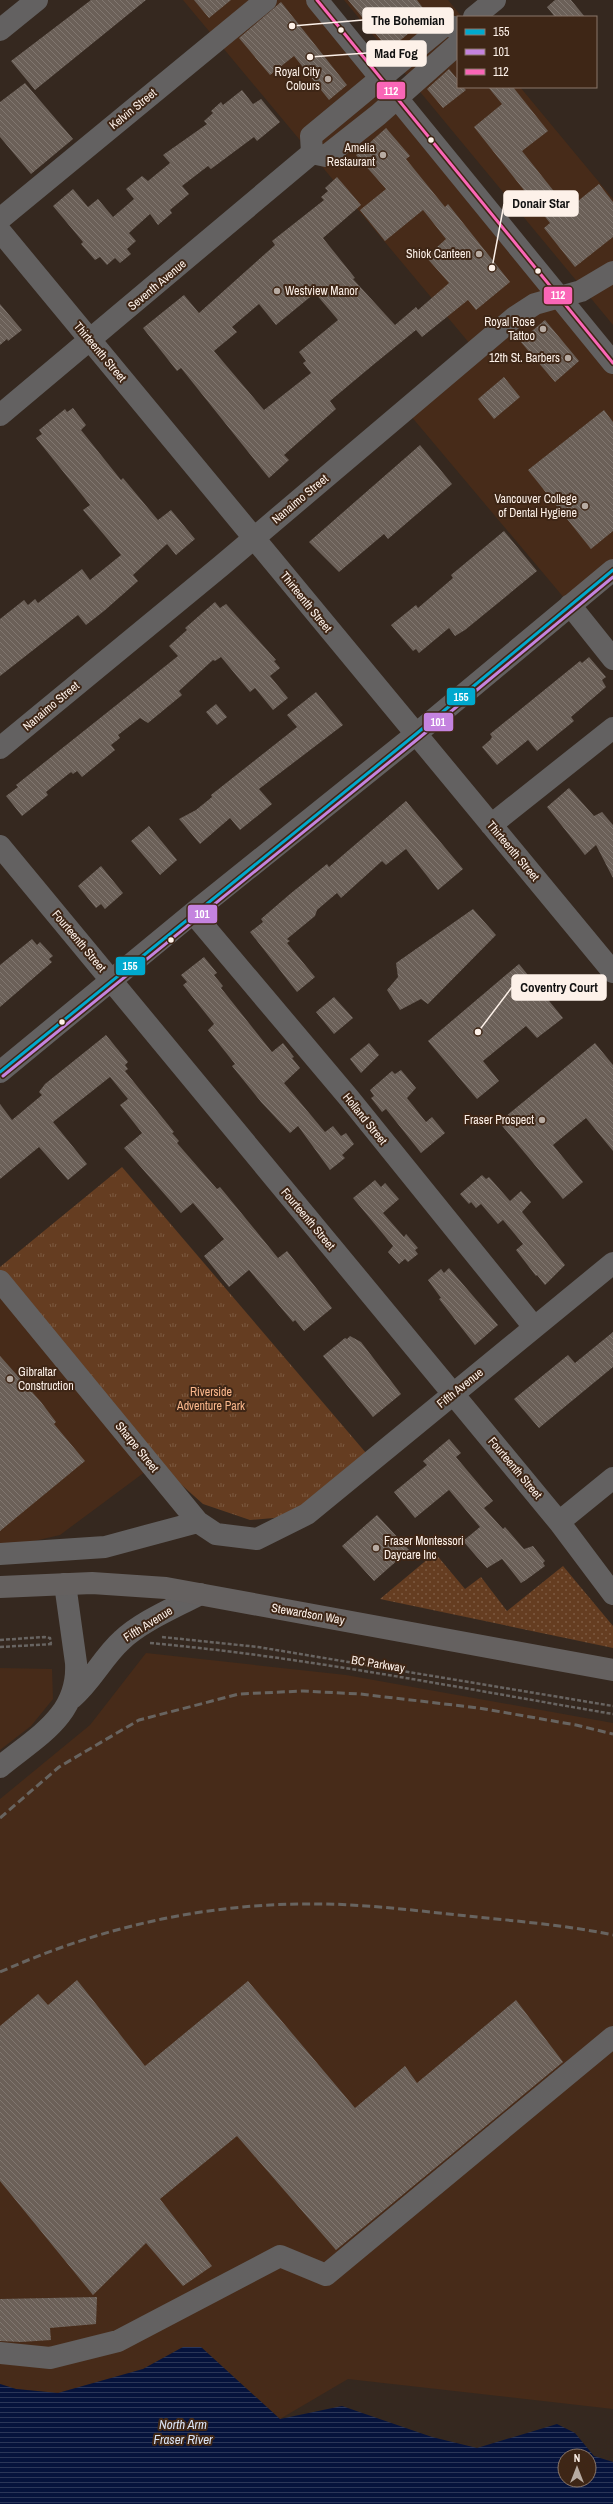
<svg xmlns="http://www.w3.org/2000/svg" width="613" height="2504" viewBox="0 0 613 2504" font-family="'Archivo Narrow',sans-serif">
<defs>
<pattern id="grass-dots" width="8" height="8" patternUnits="userSpaceOnUse"><rect width="8" height="8" fill="#653d21"/><path d="M2 2h.1M6 6h.1" fill="none" stroke="#7c5a41" stroke-width="1.8" stroke-linecap="round"/></pattern>
<pattern id="park-tufts" width="24" height="20" patternUnits="userSpaceOnUse"><rect width="24" height="20" fill="#653d21"/><path d="M3 7l-1-3M5 7V3M7 7l1-3M15 17l-1-3M17 17v-4M19 17l1-3" fill="none" stroke="#7c5a41"/></pattern>
<pattern id="water-rules" width="6" height="5" patternUnits="userSpaceOnUse"><rect width="6" height="5" fill="#06133c"/><path d="M0 2.5h6" fill="none" stroke="#2b3658"/></pattern>
<pattern id="building-back-hatch" width="6" height="6" patternUnits="userSpaceOnUse"><rect width="6" height="6" fill="#6b6058"/><path d="M-1 5l2 2M0 0l6 6M5-1l2 2" fill="none" stroke="#817770"/></pattern>
</defs>
<rect width="100%" height="100%" fill="#35281f"/>
<path fill="#472b19" d="M183 0H317L613 363V570L570 605 405 409 475 350Z
M344 0H448L462 17H458V87H520L613 199V325Z
M0 1274 157 1463 60 1535 0 1549Z
M146 1653 346 1675 613 1723V2409L348 2379 280 2419 201 2347H183L143 2369 58 2393 16 2389 0 2384V1799L90 1725Z
M0 1668 52 1669 53 1699 31 1726 0 1750Z"/>
<path fill="url(#grass-dots)" d="M435 1553 465 1589 481 1577 507 1611 563 1566 613 1626V1648L380 1599Z"/>
<path fill="url(#park-tufts)" d="M122 1167 372 1460 307 1515 250 1520 203 1504 157 1463 0 1274V1267Z"/>
<path fill="url(#water-rules)" fill-rule="evenodd" d="M183 2347H201L280 2419 342 2406 432 2437 477 2448 557 2424 575 2433 594 2456 613 2462V2504H0V2384L16 2389 58 2393 143 2369ZM565 2456H589V2480H565Z"/>
<path fill="url(#building-back-hatch)" fill-rule="evenodd" d="M91 0H146L35 90 11 61Z
M194 0H231L209 18Z
M348 0H417L423 8 402 25 409 33 389 50Z
M555 0H571L585 17H555L547 7Z
M281 2 347 85 329 100 294 56 270 75 239 38Z
M449 69 458 80V87H463L466 90 443 108 427 89Z
M25 83 73 139 31 174 0 137V102Z
M488 87H513L548 131 522 151 568 209 599 184 613 202V237L575 267 544 228 550 223 474 127 502 104Z
M242 90 253 104 261 99 280 122 257 141 254 137 211 169 208 166 182 186 189 194 170 210 172 213 158 225 150 214 129 233 136 241 127 249 131 254 120 263 115 258 107 265 100 257 95 260 81 244 83 242 53 206 73 189 88 207 98 199 113 217 134 199 126 189 142 176 148 181 170 163 163 155 207 124 204 121 213 113 211 111 221 102 223 105Z
M386 128 410 156 406 159 445 207 448 204 510 282 476 310 468 300 422 337 416 330 373 365 330 401 336 409 284 455 289 460 269 478 181 368 177 371 143 328 184 295 199 313 275 245 272 241 324 200 321 197 328 191 325 188 337 177 361 205 323 238 355 278 353 279 395 325 416 307 418 310 449 283 426 257 446 239 423 210 385 241 360 210 386 189 356 155ZM315 293 338 320 299 352 306 361 303 363 311 373 264 410 214 351 237 332 232 327 259 304 276 325Z
M0 304 22 330 8 341 7 339 0 345Z
M545 320 579 361 555 382 520 341Z
M504 377 520 397 494 419 478 399Z
M73 408 86 425 81 430 121 480 123 478 158 520 171 510 195 539 176 555 167 544 133 575 138 581 104 611 86 625 78 615 0 676V619L24 600 28 605 35 599 38 603 82 569 90 580 121 555 83 510 90 505 36 438 42 434 39 430 65 409 67 412Z
M604 410 613 422V531L591 549 528 470Z
M420 445 452 484 388 539 384 534 339 572 309 542Z
M504 531 537 571 465 630 455 636 449 628 419 653 416 649 413 651 391 625 416 605 418 608 453 578 451 575Z
M215 602 220 608 226 604 276 660 274 661 280 668 270 676 288 698 273 710 255 688 250 692 221 657 215 661 213 660 179 691 182 695 148 723 140 718 118 735 120 738 111 745 115 750 82 777 77 771 73 774 71 772 46 792 48 795 22 816 6 796 18 787 16 785 178 656 169 646 187 630 185 628Z
M589 657 606 677 602 680 606 687 571 717 574 721 537 751 528 740 497 765 482 747 490 740 492 737 490 734 580 661 582 663Z
M316 692 343 725 259 789 272 804 240 830 230 818 200 844 179 819 196 810 212 797 211 795 297 727 287 715Z
M216 704 227 717 217 725 206 712Z
M569 788 594 816 602 812 613 825V878L596 845 585 855 547 807Z
M406 801 463 869 438 890 406 849 386 865 382 861 341 898 337 893 317 910 315 916 287 939 290 941 287 943 315 977 297 992 250 932 263 922 261 919 290 894 327 864 329 867Z
M149 826 177 860 160 875 131 841Z
M101 866 123 893 105 909 101 904 96 908 78 886Z
M473 909 496 935 428 1004 421 999 400 1010 387 990 398 977 396 963Z
M32 939 37 945 40 942 53 956 49 959 52 962 0 1007V965Z
M204 957 217 973 214 975 223 986 221 988 272 1052 283 1043 294 1057 292 1058 300 1068 284 1083 325 1132 333 1126 341 1136 346 1133 354 1144 342 1155 345 1158 330 1170 298 1126 290 1133 261 1102 232 1066 235 1064 208 1030 214 1024 183 985 187 982 181 975Z
M519 964 563 1018 537 1038 526 1026 483 1061 499 1081 477 1099 428 1041Z
M334 997 353 1018 334 1034 316 1012Z
M106 1035 128 1062 125 1065 128 1069 125 1071 174 1132 172 1133 179 1141 177 1143 217 1189 220 1187 278 1258 287 1251 332 1308 304 1331 295 1320 293 1322 249 1270 229 1287 204 1256 224 1239 193 1203 181 1213 124 1148 142 1133 120 1105 128 1099 110 1077 53 1122 87 1164 68 1180 39 1147 0 1179V1104L12 1120 42 1095 39 1092 45 1084Z
M369 1043 379 1055 361 1073 350 1059Z
M595 1043 613 1065V1151L586 1118 553 1145 583 1182 563 1199 499 1122Z
M401 1070 416 1088 407 1098 426 1122 432 1117 445 1133 421 1153 386 1109 382 1112 371 1098 374 1096 370 1090 392 1071 395 1074Z
M482 1175 486 1179 489 1177 510 1201 521 1191 531 1202 522 1212 565 1265 545 1285 537 1275 536 1276 516 1250 523 1244 503 1220 498 1224 481 1204 476 1208 471 1202 469 1204 460 1194Z
M375 1180 381 1187 385 1183 399 1199 383 1213 404 1237 406 1234 418 1248 415 1250 418 1254 408 1262 405 1259 399 1264 388 1252 393 1246 353 1198Z
M449 1268 498 1325 475 1345 439 1299 441 1298 428 1280 441 1269 444 1273Z
M613 1332V1367L539 1428 514 1399 568 1355 575 1363Z
M350 1336 361 1342 401 1394 373 1417 323 1356 345 1338 347 1339Z
M0 1356 41 1402 56 1422 54 1424 85 1461 0 1531Z
M449 1439 461 1453 456 1457 493 1501 484 1508 503 1529 505 1527 524 1549 533 1546 545 1561 543 1563 545 1566 526 1580 521 1583 502 1559 487 1568 476 1556 463 1541 480 1527 449 1490 415 1518 394 1492 427 1465 423 1461Z
M377 1515 409 1550 374 1581 342 1546Z
M77 1980 145 2066 248 1981 355 2108 405 2066 417 2083 516 2000 563 2062 336 2250 237 2136 160 2199 212 2266 183 2286 146 2243 93 2295 0 2181V2026L38 1994 48 2005Z
M97 2297 96 2324 50 2328 51 2340 21 2342 0 2341V2299Z"/>
<g fill="none" stroke-linecap="round" stroke-linejoin="round">
<path stroke="#686461" stroke-width="2.5" stroke-dasharray="4 2" stroke-linecap="butt" d="M162 1637 258 1647 613 1706
M0 1640 44 1637 50 1638 51 1644
M150 1643C306 1657 459 1688 613 1714
M0 1647 53 1644"/>
<path stroke="#636161" stroke-width="22" d="M317 0 613 363
M474 17 495 0
M0 30 37 0
M312 153 311 136 445 25 458 28
M312 153 326 156 378 115 458 44
M0 219 266 0
M0 231 613 972
M0 415 312 153
M570 605 613 659
M0 748 221 566 515 317 535 304 581 291 613 272
M491 825 613 728
M0 846 559 1522 613 1594
M193 913 349 1098 534 1327
M0 1072 193 913 416 734 613 570
M0 1281 198 1522 216 1534 257 1539 307 1514 613 1263
M559 1522 613 1478
M0 1554 105 1547 198 1522
M72 1698C92 1681 103 1657 122 1640 142 1621 176 1607 200 1594
M0 1767C36 1737 79 1716 76 1663L65 1584
M0 2353 50 2358 118 2341 280 2256 326 2275 613 2037"/>
<path stroke="#656160" stroke-width="22" d="M0 1587 92 1583 166 1588 613 1670"/>
<path stroke="#686460" stroke-width="3" stroke-dasharray="8 4" stroke-linecap="butt" d="M0 1818 59 1767 139 1720 239 1694 303 1691 360 1694 479 1708 576 1725 613 1734
M0 1972C106 1925 210 1902 326 1904 373 1905 420 1911 467 1916 515 1921 565 1925 613 1935"/>
<defs>
<path id="bus-1" d="M0 1072 416 734 613 570"/>
<path id="bus-2" d="M3 1076 419 738 613 577"/>
<path id="bus-3" d="M317 0 613 363"/>
</defs>
<use href="#bus-1" stroke="#3e2616" stroke-width="6"/>
<use href="#bus-2" stroke="#3e2616" stroke-width="6"/>
<use href="#bus-3" stroke="#3e2616" stroke-width="6"/>
<use href="#bus-1" stroke="#00a9ce" stroke-width="3"/>
<use href="#bus-2" stroke="#c483df" stroke-width="3"/>
<use href="#bus-3" stroke="#fa66b7" stroke-width="3"/>
</g>
<g fill="#fdf1e9" stroke="#3e2616" stroke-width="1.5">
<circle cx="341" cy="30" r="3.5"/>
<circle cx="431" cy="140" r="3.5"/>
<circle cx="538" cy="271" r="3.5"/>
<circle cx="171" cy="940" r="3.5"/>
<circle cx="62" cy="1022" r="3.5"/>
</g>
<g fill="#b7aba2" stroke="#3e2616" stroke-width="1.5">
<circle cx="328" cy="79" r="4"/>
<circle cx="383" cy="155" r="4"/>
<circle cx="479" cy="254" r="4"/>
<circle cx="277" cy="291" r="4"/>
<circle cx="543" cy="329" r="4"/>
<circle cx="568" cy="358" r="4"/>
<circle cx="585" cy="506" r="4"/>
<circle cx="542" cy="1120" r="4"/>
<circle cx="10" cy="1379" r="4"/>
<circle cx="376" cy="1548" r="4"/>
</g>
<g text-anchor="middle" stroke-width="4" stroke-linejoin="round" paint-order="stroke">
<g font-size="12" fill="#fdf1e9" stroke="#3e2616" text-anchor="end">
<text x="320" y="76">Royal City<tspan x="320" dy="14">Colours</tspan></text>
<text x="375" y="152">Amelia<tspan x="375" dy="14">Restaurant</tspan></text>
<text x="471" y="258">Shiok Canteen</text>
<text x="285" y="295" text-anchor="start">Westview Manor</text>
<text x="535" y="326">Royal Rose<tspan x="535" dy="14">Tattoo</tspan></text>
<text x="560" y="362">12th St. Barbers</text>
<text x="577" y="503">Vancouver College<tspan x="577" dy="14">of Dental Hygiene</tspan></text>
<text x="534" y="1124">Fraser Prospect</text>
<text x="18" y="1376" text-anchor="start">Gibraltar<tspan x="18" dy="14">Construction</tspan></text>
<text x="384" y="1545" text-anchor="start">Fraser Montessori<tspan x="384" dy="14">Daycare Inc</tspan></text>
</g>
<g font-size="12" fill="#fdf1e9" stroke="#3e2616">
<text transform="translate(133 109) rotate(-39)" y="4">Kelvin Street</text>
<text transform="translate(157 285) rotate(-40)" y="4">Seventh Avenue</text>
<text transform="translate(100 352) rotate(50)" y="4">Thirteenth Street</text>
<text transform="translate(300 499) rotate(-40)" y="4">Nanaimo Street</text>
<text transform="translate(306 602) rotate(51)" y="4">Thirteenth Street</text>
<text transform="translate(51 706) rotate(-40)" y="4">Nanaimo Street</text>
<text transform="translate(513 851) rotate(50)" y="4">Thirteenth Street</text>
<text transform="translate(79 941) rotate(50)" y="4">Fourteenth Street</text>
<text transform="translate(365 1119) rotate(51)" y="4">Holland Street</text>
<text transform="translate(308 1219) rotate(50)" y="4">Fourteenth Street</text>
<text transform="translate(460 1388) rotate(-39)" y="4">Fifth Avenue</text>
<text transform="translate(137 1447) rotate(51)" y="4">Sharpe Street</text>
<text transform="translate(515 1468) rotate(50)" y="4">Fourteenth Street</text>
<text transform="translate(308 1614) rotate(10)" y="4">Stewardson Way</text>
<text transform="translate(148 1624) rotate(-32)" y="4">Fifth Avenue</text>
<text transform="translate(378 1664) rotate(9)" y="4">BC Parkway</text>
</g>
<g font-size="12" fill="#fbb88c" stroke="#3e2616">
<text x="211" y="1396">Riverside<tspan x="211" dy="14">Adventure Park</tspan></text>
</g>
<g font-size="13" font-style="italic" fill="#dae3f4" stroke="#3e2616">
<text x="183" y="2429">North Arm<tspan x="183" dy="15">Fraser River</tspan></text>
</g>
</g>
<path fill="none" stroke="#fdf1e9" stroke-width="1.5" d="M292 26L363 20M310 57L367 53M492 268L504 204M478 1032L512 987"/>
<g fill="#fdf1e9" stroke="#3e2616" stroke-width="1.5">
<circle cx="292" cy="26" r="4"/>
<circle cx="310" cy="57" r="4"/>
<circle cx="492" cy="268" r="4"/>
<circle cx="478" cy="1032" r="4"/>
</g>
<g fill="#fdf1e9" stroke="#fdf1e9" stroke-width="1.5">
<rect x="363" y="8" width="90" height="25" rx="4"/>
<rect x="367" y="41" width="59" height="25" rx="4"/>
<rect x="504" y="191" width="74" height="25" rx="4"/>
<rect x="512" y="975" width="94" height="25" rx="4"/>
</g>
<g font-size="13" text-anchor="middle" font-weight="bold" fill="#111">
<text x="408" y="25">The Bohemian</text>
<text x="396" y="58">Mad Fog</text>
<text x="541" y="208">Donair Star</text>
<text x="559" y="992">Coventry Court</text>
</g>
<g stroke="#3e2616" stroke-width="1.5">
<rect x="376" y="81" width="30" height="19" rx="4" fill="#fa66b7"/>
<rect x="543" y="286" width="30" height="19" rx="4" fill="#fa66b7"/>
<rect x="446" y="687" width="30" height="19" rx="4" fill="#00a9ce"/>
<rect x="423" y="712" width="31" height="20" rx="4" fill="#c483df"/>
<rect x="187" y="904" width="31" height="20" rx="4" fill="#c483df"/>
<rect x="115" y="956" width="31" height="20" rx="4" fill="#00a9ce"/>
</g>
<g font-size="11" text-anchor="middle" font-weight="bold" fill="#fff">
<text x="391" y="95">112</text>
<text x="558" y="299">112</text>
<text x="461" y="701">155</text>
<text x="438" y="726">101</text>
<text x="202" y="918">101</text>
<text x="130" y="970">155</text>
</g>
<rect x="457" y="16" width="140" height="72" fill="#3e2616" stroke="#8a776a"/>
<rect x="465" y="29" width="20" height="6" fill="#00a9ce" stroke="#8a776a"/>
<text x="493" y="36" font-size="12" fill="#fdf1e9">155</text>
<rect x="465" y="49" width="20" height="6" fill="#c483df" stroke="#8a776a"/>
<text x="493" y="56" font-size="12" fill="#fdf1e9">101</text>
<rect x="465" y="69" width="20" height="6" fill="#fa66b7" stroke="#8a776a"/>
<text x="493" y="76" font-size="12" fill="#fdf1e9">112</text>
<g transform="translate(577 2468)"><circle r="19" fill="#3e2616" stroke="#8a776a"/>
<path d="M0-3L7 15L0 10L-7 15Z" fill="#b7aba2"/>
<text y="-6" font-size="11" font-weight="bold" text-anchor="middle" fill="#fdf1e9">N</text>
</g>
</svg>
